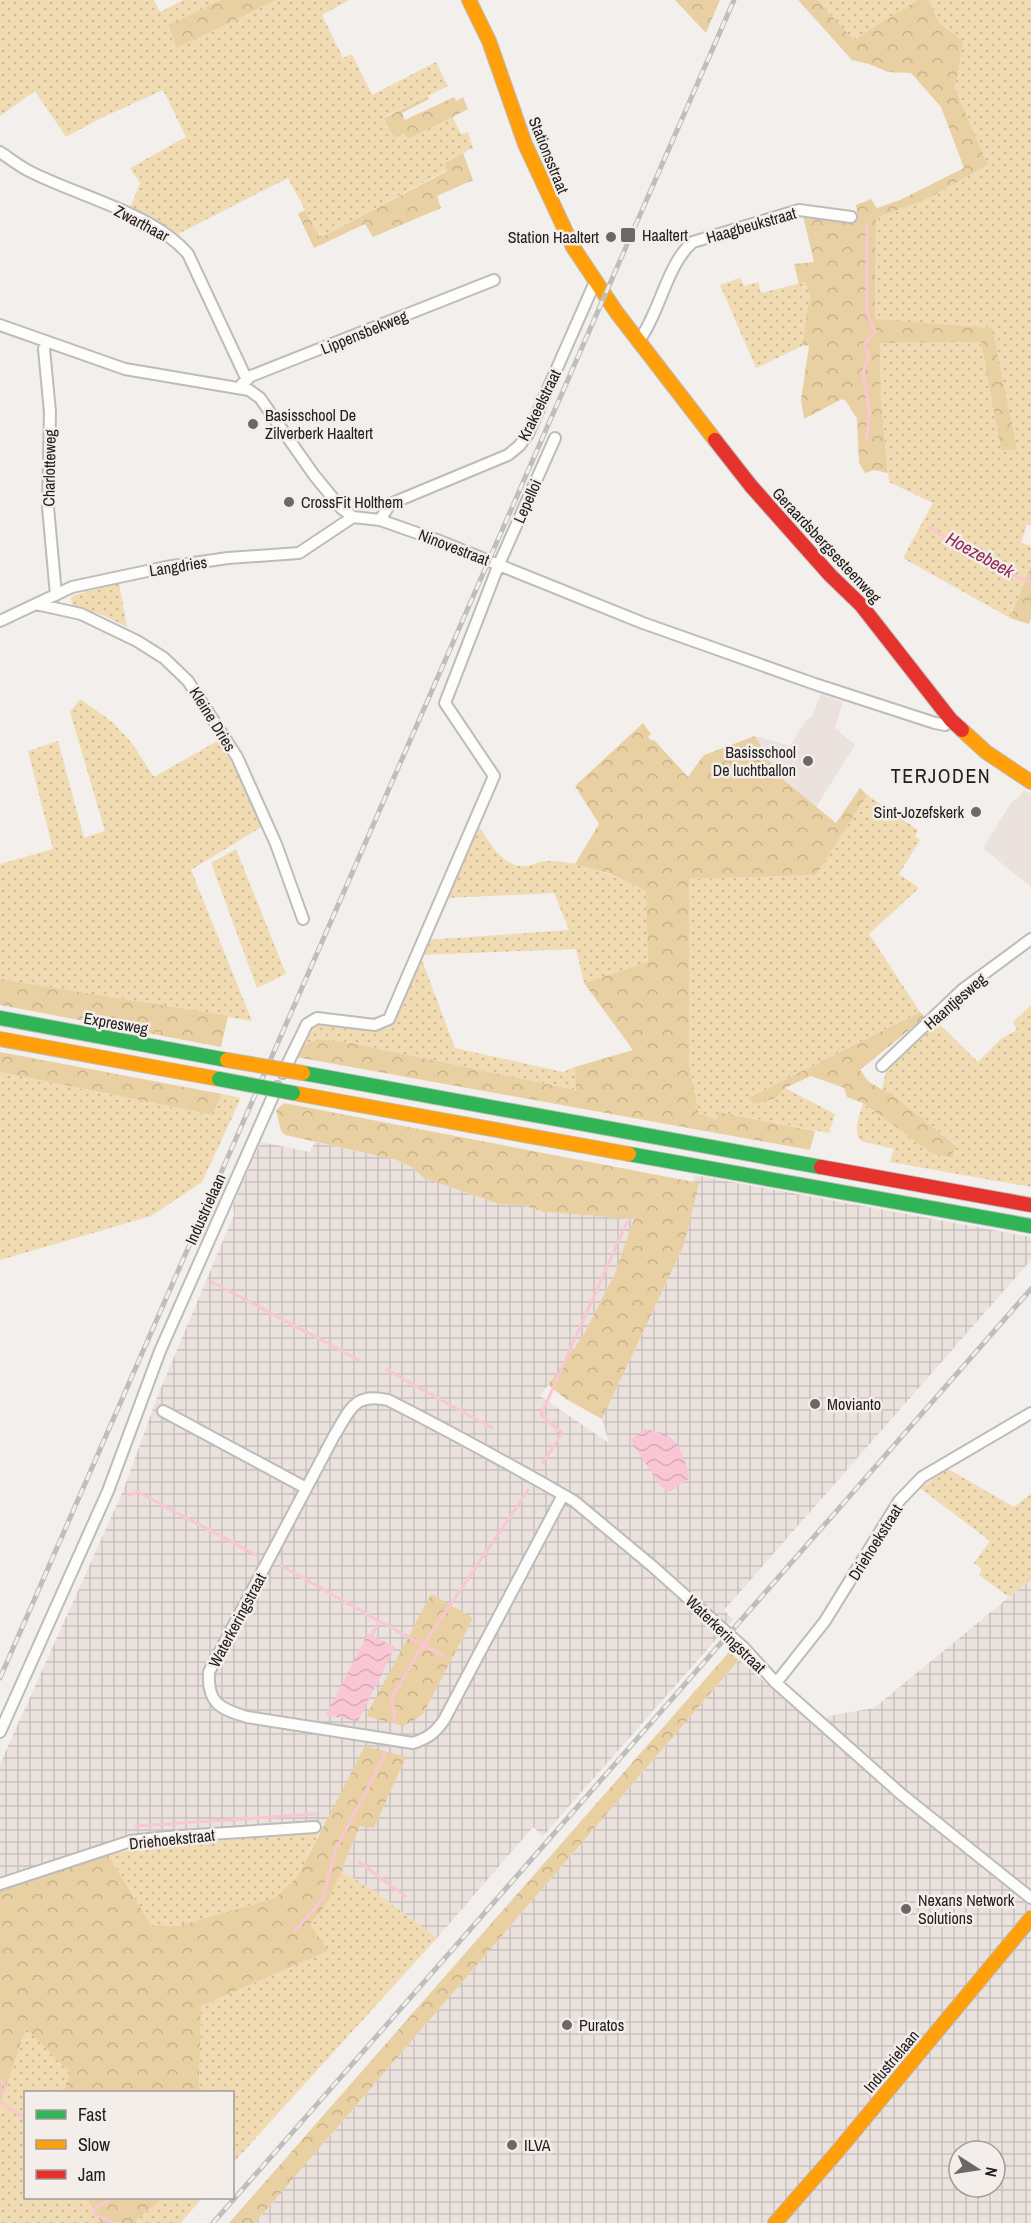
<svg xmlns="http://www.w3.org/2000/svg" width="1031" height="2223" viewBox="0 0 1031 2223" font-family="'Archivo Narrow',sans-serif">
<defs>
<pattern id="industrial-grid" width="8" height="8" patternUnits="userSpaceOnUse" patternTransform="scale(1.5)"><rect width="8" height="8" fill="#ebe1dd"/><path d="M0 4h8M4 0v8" fill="none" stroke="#c9c1bd"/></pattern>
<pattern id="grass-dots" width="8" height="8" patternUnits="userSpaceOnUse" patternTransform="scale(1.5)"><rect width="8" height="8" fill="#f0dbb2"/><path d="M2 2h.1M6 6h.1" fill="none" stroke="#cebc99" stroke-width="1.8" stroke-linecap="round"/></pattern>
<pattern id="forest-crowns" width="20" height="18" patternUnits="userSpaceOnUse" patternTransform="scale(1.5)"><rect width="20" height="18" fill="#e9d0a2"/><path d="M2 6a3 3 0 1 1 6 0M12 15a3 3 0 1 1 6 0" fill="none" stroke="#c8b28b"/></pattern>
<pattern id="water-waves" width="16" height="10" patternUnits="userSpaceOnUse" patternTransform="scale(1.5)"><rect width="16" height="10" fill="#fac6d6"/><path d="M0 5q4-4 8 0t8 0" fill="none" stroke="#d6aab7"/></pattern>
</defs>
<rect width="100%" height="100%" fill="#f2efed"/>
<path fill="#ebe1dd" d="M821 694 843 702 835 728 855 745 816 807 779 776 755 736 790 746 806 720 812 717Z
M1024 790 1031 794V887L983 848 1011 803 1016 798 1018 799Z"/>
<path fill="url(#industrial-grid)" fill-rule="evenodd" d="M261 1142 310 1152 315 1142 397 1160 411 1167 424 1178 499 1204 522 1205 544 1212 634 1219 615 1273 583 1336 540 1396 609 1443 602 1419 684 1245 694 1175 1031 1237V1260L724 1610 733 1620 543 1836 533 1827 437 1938 370 1888 341 1871 360 1826 351 1824H324L129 1837 0 1880V1764L123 1491 158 1395 227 1231 234 1215 233 1205Z
M1031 1579V2223H255L739 1660 818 1727 828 1716 874 1708ZM959 2151H995V2187H959Z"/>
<path fill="url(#grass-dots)" d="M0 0H154L160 12 183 0H221L168 25 177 48 277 0H349L322 15 343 58 352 54 372 95 436 62 448 86 384 117 394 137 404 133 408 139 452 116 461 134 468 132 473 148 444 162 447 170 320 238 288 178 174 236 129 211 140 183 130 168 186 137 163 90 97 120 66 137 35 91 0 116Z
M817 0H917L854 40Z
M929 0H1031V525L1027 524 1021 543 1031 546V566L1010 618 903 558 933 503 889 482 881 402 880 343 981 342 1001 450 992 328 875 320 876 218 927 199 988 165 955 88 962 41 939 23Z
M740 278 744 286 758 282 761 293 805 282 810 295 802 346 756 368 720 285Z
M119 583 127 627 105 616 72 605 71 598 74 595Z
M80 699 111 721 131 742 154 777 219 740 243 783 263 826 191 870 252 1021 0 979V864L53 849 28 751 58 741 84 838 105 831 70 712Z
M867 795 918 830 915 836 920 840 899 874 919 888 869 934 920 1012 748 1098 754 1103 776 1098 785 1088 835 1114 829 1133 719 1112 716 1121 699 1114 689 1065V879L816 875Z
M479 827C488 839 498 859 513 864 530 871 533 861 548 861 583 861 615 876 646 891L649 962 584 983 576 949 420 955 455 1048 563 1072 575 1067 577 1090 351 1043 318 1039 305 1045 296 1057C299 1050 301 1042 304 1035 320 1006 363 1037 388 1028 405 1000 414 969 427 940L569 930 554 893 446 898Z
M236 849 286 974 257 988 211 863Z
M1031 1005V1187L890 1162 894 1149 861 1141C852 1131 860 1115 863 1103L931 1153 957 1145 882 1089 887 1067 938 1023 978 1062 1001 1039 1017 1030 1013 1022Z
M0 1072 211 1115 222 1094 241 1098 202 1182 151 1216 0 1260Z
M948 1469 1014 1507 1031 1494V1579L1009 1597 979 1575 982 1569 974 1563 990 1541 920 1488Z
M320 1831 297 1877 275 1898 178 1926 151 1925 108 1855 136 1849Z
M341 1871 370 1888 437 1938 233 2163 232 2092H199L201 2006 328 1951 309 1924 329 1900Z
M26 2027 70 2073 63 2092H26V2198H88L101 2223H0V2105Z
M163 2198H202L181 2223H133Z"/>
<path fill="url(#forest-crowns)" d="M221 0H277L177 48 168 25Z
M675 0H720L706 33Z
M798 0H817L854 40 917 0H929L939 23 963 41 955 88 988 165 927 199 876 218 875 319 992 328 1017 449 1001 450 981 342 880 343 881 402 888 473 874 470 865 473 859 463 857 419 846 401 842 399 804 419 801 400 809 345 802 346 810 295 805 282 799 284 794 264 814 262 802 212 858 220 856 205 871 199 877 208 900 200 964 168 941 107 911 73 888 72 869 64 852 60Z
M428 96 429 99 402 113 405 120 454 97 457 101 463 97 468 109 408 139 404 133 394 138 384 118Z
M463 153 473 180 437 196 441 208 373 237 365 224 314 248 298 214 305 210 320 238 447 171 444 163Z
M1031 566V618L1029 624 1010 618Z
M643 723 651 734 648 737 652 741 654 740 688 777 704 755 755 736 779 776 836 823 860 788 867 795 816 875 689 879V1065L699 1114 716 1120 719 1112 815 1131 810 1150 296 1057 305 1045 318 1039 351 1043 576 1090 575 1067 633 1050 584 983 648 962 646 891 608 873 575 864 599 824 575 786Z
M0 979 228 1016 221 1047 0 1005Z
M920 1012 925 1017 860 1070 869 1082 892 1095 957 1146 950 1157 931 1153 863 1103 847 1097 844 1088 811 1076 785 1088 776 1098 754 1104 748 1098Z
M0 1052 222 1094 212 1115 0 1072Z
M284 1103 699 1183 684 1245 602 1419 566 1399 548 1385 583 1336 615 1273 634 1219 544 1212 522 1205 499 1204 424 1178 411 1167 397 1160 285 1135 281 1131 276 1110Z
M431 1594 473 1618 423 1714 404 1726 366 1716Z
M729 1652 739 1660 255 2223H229Z
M365 1746 406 1757 374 1828 360 1826 329 1900 310 1924 328 1951 201 2006 199 2092H63L70 2073 26 2028 0 2105V1888L108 1855 151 1925 178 1926 275 1898 297 1877Z
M87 2198H163L133 2223H101Z"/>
<path fill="url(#water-waves)" d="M644 1429C678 1433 681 1448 690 1478L670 1492 661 1487 630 1440Z
M368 1633 395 1647 358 1721 326 1715Z"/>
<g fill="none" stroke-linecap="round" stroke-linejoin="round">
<path stroke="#fac6d6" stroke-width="3" d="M867 226V314L875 331 865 344 869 356 863 372 869 408 867 441
M929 527 998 569 1031 582
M212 1282 359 1360
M387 1370 492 1428
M543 1463 562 1433 541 1415 627 1222
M126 1496 138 1492 256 1555
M282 1566 379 1621 372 1635
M379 1621 444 1656
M395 1721 392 1697 423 1645 528 1490
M136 1826 315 1814
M359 1862 405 1896
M295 1931 323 1898 335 1851 385 1754
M0 2080 6 2086 4 2091 0 2092
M0 2102 21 2116 26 2114
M109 2198 107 2202 96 2207 94 2212 96 2215 114 2223"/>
<defs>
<path id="street" d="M0 152C9 158 18 165 27 170 76 196 152 212 188 254L247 380
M0 325 125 369 249 390 260 398 314 475 341 508 353 517 380 520 437 540 643 623 815 684 935 723 945 725 951 720
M46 341 44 349 50 412 48 507 56 595
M638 342C660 313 667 263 693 242L799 210 851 217
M242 384 251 376 494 280
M380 520 390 504 508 455 519 446 528 434 595 282
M36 604 81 614 137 641 164 658 188 681 237 757 276 844 303 919
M0 621 72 587 166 567 228 558 299 553 353 517
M882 1066 962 990 1031 939
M283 1073 307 1024 317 1018 375 1025 389 1019 494 776 445 703 499 564 555 438
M163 1411 306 1488
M563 1495 444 1720C435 1733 428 1738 413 1743L247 1717C220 1709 207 1703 209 1672L334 1436C350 1410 354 1392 388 1400 451 1432 513 1466 574 1501L651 1565 743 1647 776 1683 901 1794 1031 1898
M776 1683 825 1621 899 1501 922 1477 1031 1413
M0 1732 108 1491 160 1351 277 1087
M0 1884 131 1841 167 1837 315 1827"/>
<path id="fast" d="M0 1018 227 1060
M303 1073 821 1167
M629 1154 1031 1226"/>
<path id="slow" d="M469 0 489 41 525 144 573 247 617 313 715 440
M962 730 986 752 1031 782
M0 1039 219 1079
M293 1093 629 1154
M775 2223 837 2152 1031 1918"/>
<path id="jam" d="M715 440 751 486 830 575 861 605 951 720 962 730
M821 1167 1031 1205"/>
</defs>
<use href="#street" stroke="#bebcbb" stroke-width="14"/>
<use href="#fast" stroke="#bebcbb" stroke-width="16"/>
<use href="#slow" stroke="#bebcbb" stroke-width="16"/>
<use href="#jam" stroke="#bebcbb" stroke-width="16"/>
<use href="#street" stroke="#fdfdfc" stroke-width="10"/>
<use href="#fast" stroke="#30b455" stroke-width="14"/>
<use href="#slow" stroke="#ff9f0a" stroke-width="14"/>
<use href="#jam" stroke="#e5322d" stroke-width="14"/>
<defs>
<path id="rail" d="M0 1678 734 0
M213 2223 1031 1289"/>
</defs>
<use href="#rail" stroke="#bebebd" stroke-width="5"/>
<use href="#rail" stroke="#f4eeeb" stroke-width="3" stroke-dasharray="9" stroke-linecap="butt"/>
<defs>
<path id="fast-bridge" d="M219 1079 293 1093"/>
<path id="slow-bridge" d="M227 1060 303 1073"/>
</defs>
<use href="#fast-bridge" stroke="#bebcbb" stroke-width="16" stroke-linecap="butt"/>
<use href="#slow-bridge" stroke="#bebcbb" stroke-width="16" stroke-linecap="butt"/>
<use href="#fast-bridge" stroke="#30b455" stroke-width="14"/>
<use href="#slow-bridge" stroke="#ff9f0a" stroke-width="14"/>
</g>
<g fill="#6b6867" stroke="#f4eeeb" stroke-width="2">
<rect x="620" y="227" width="16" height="16" rx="3"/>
<circle cx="611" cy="237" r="6"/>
<circle cx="253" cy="424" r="6"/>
<circle cx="289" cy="502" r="6"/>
<circle cx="808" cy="761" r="6"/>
<circle cx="976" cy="812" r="6"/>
<circle cx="815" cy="1404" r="6"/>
<circle cx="906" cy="1909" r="6"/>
<circle cx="567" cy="2025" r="6"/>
<circle cx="512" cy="2145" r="6"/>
</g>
<g text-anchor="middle" stroke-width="5" stroke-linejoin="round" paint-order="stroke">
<g font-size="16" fill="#22201f" stroke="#f4eeeb">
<text transform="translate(549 155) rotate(68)" y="6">Stationsstraat</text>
<text transform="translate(142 223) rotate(28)" y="6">Zwarthaar</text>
<text transform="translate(751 225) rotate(-16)" y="6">Haagbeukstraat</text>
<text transform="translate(364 332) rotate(-22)" y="6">Lippensbekweg</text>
<text transform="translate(539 405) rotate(-64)" y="6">Krakeelstraat</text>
<text transform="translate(49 468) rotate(-89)" y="6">Charlotteweg</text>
<text transform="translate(527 501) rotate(-66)" y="6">Lepelloi</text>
<text transform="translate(827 545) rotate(47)" y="6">Geraardsbergsesteenweg</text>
<text transform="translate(454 547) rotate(21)" y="6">Ninovestraat</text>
<text transform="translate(178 566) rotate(-9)" y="6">Langdries</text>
<text transform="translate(213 719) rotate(58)" y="6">Kleine Dries</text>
<text transform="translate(955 1001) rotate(-41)" y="6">Haantjesweg</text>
<text transform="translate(116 1023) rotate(10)" y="6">Expresweg</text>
<text transform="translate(205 1209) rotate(-66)" y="6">Industrielaan</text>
<text transform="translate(875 1542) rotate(-58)" y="6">Driehoekstraat</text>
<text transform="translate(237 1620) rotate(-62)" y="6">Waterkeringstraat</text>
<text transform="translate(726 1634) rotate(44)" y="6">Waterkeringstraat</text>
<text transform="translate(172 1839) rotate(-6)" y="6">Driehoekstraat</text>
<text transform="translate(891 2061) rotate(-50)" y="6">Industrielaan</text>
</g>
<g font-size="16" fill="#22201f" stroke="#f4eeeb" text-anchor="start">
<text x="642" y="241">Haaltert</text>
<text x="599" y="243" text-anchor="end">Station Haaltert</text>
<text x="265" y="421">Basisschool De<tspan x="265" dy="18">Zilverberk Haaltert</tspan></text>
<text x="301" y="508">CrossFit Holthem</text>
<text x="796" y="758" text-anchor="end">Basisschool<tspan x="796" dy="18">De luchtballon</tspan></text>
<text x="964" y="818" text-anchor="end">Sint-Jozefskerk</text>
<text x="827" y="1410">Movianto</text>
<text x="918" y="1906">Nexans Network<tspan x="918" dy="18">Solutions</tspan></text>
<text x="579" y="2031">Puratos</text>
<text x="524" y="2151">ILVA</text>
</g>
<g font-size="18" font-style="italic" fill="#8f2956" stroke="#f4eeeb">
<text transform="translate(980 555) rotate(29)" y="6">Hoezebeek</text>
</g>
<g font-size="20" letter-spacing="1.5" fill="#22201f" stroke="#f4eeeb">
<text x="941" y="783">TERJODEN</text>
</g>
</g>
<rect x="24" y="2091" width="210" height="108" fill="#f4eeeb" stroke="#a09c99" stroke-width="1.5"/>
<rect x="36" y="2110" width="30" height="9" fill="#30b455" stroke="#a09c99" stroke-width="1.5"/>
<text x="78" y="2121" font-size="18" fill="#22201f">Fast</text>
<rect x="36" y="2140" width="30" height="9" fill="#ff9f0a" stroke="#a09c99" stroke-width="1.5"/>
<text x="78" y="2151" font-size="18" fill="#22201f">Slow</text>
<rect x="36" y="2170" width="30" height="9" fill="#e5322d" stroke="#a09c99" stroke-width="1.5"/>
<text x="78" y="2181" font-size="18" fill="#22201f">Jam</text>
<g transform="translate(977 2169) rotate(102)"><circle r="28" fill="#f4eeeb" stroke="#a09c99" stroke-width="1.5"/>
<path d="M0-4.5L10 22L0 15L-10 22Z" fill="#6b6867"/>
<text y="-9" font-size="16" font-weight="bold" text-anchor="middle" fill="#22201f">N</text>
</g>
</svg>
